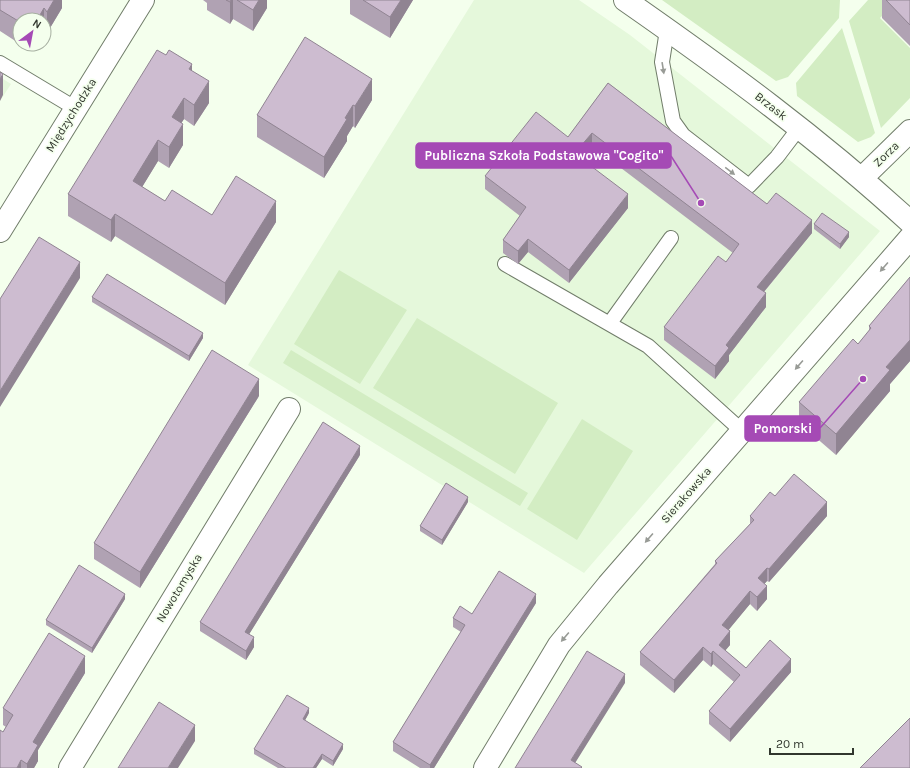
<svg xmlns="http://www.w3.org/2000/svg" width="910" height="768" viewBox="0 0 910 768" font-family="Karla,sans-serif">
<rect width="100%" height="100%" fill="#f4ffed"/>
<path fill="#e5f8db" d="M474 0H579L630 35 880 231 584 573 248 365Z
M0 77 11 84 0 101Z"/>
<path fill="#d3edc3" d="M662 0H840L839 18 788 77 776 81Z
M868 0H898L880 18 910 48V98L881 128 849 21Z
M842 28 875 133 871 137 858 142 797 96 796 83Z
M339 270 407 310 360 384 294 344Z
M417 318 558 403 515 474 373 388Z
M291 350 528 493 520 506 283 363Z
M582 419 633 451 577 540 527 509Z"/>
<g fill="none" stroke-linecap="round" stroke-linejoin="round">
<defs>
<path id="service" d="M667 30 662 62 673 121 683 135 749 186 777 157 799 128
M0 63 75 108
M505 264 648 346 742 431
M610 323 671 238"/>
<path id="minor" d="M625 0C724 69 821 140 910 222
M862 178 910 131
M0 231 143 0
M70 768 289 409
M485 768 559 645 608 585 910 238"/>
</defs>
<use href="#service" stroke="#717d6a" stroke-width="16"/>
<use href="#minor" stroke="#717d6a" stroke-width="24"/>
<use href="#service" stroke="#fff" stroke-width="14"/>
<use href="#minor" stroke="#fff" stroke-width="22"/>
</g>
<path fill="#b0a2b3" d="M0 0 62 1V8L47 33 44 29 20 20V44L0 31Z
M203 0H267V8L253 31 233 19 230 24 207 10V3Z
M350 0H413L390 38 350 14Z
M882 0H910V46L882 18Z
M21 44H35L31 51Z
M192 71 209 103 194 126 184 119 181 123 183 145 169 168 158 161 142 187 165 201 212 215 276 222 225 305 115 236 111 242 68 216V194Z
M608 83 767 204 812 233 764 292 766 307 729 355V361L715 379 664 340V327L726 262 733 253 592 146 587 152 588 164 628 208 569 283 528 252 518 264 503 253V240L520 216 485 189V176L568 137Z
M372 100 355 128 353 126 347 136V141L324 178 257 137V115Z
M814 224 849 237 840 249 814 229Z
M910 277V361L890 384V391L836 455 799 423V402L858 344 869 331V326Z
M92 297 203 338 189 361 92 302Z
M259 396 140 588 94 559V543Z
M360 455 249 634 254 647 246 660 200 631V622Z
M775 496 827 516 769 582 767 581 764 584 767 599 757 611 750 604 728 630 730 645 725 650 746 668 791 672 730 742 709 724V711L734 682 713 664 711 667 703 660 674 693 640 665V652L715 564V561L750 524V516Z
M468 502 442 545 420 531V526Z
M125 599 92 653 46 625V620Z
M536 603 434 768H420L393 751V742L461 632 453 627V618Z
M85 673 38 750V761L34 768H0L3 732 6 727 3 725V708Z
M309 713 305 720 343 749 333 766 322 759 316 768H278L254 754V749Z"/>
<path fill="#908492" d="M54 0H62V8L47 33V12Z
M231 0H233V19L230 24V2Z
M259 0H267V8L253 31V10Z
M401 0H413L390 38V17Z
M44 8V30V20H37Z
M31 44H35L31 51Z
M192 64V85L189 69Z
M3 74V95L0 101V79Z
M372 79V100L355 128V106Z
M209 81V103L194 126V105Z
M184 98V119L172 138V117Z
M353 105V126L347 136V141L324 178V157L345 118Z
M183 124V145L169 168V147Z
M592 133V146L580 160V147Z
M158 140V161L133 202V181Z
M588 153V166L583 160Z
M628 194V208L569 283V270Z
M276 201V222L225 305V283Z
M115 214V236L111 242V220Z
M812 220V233L757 300V287Z
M849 232V237L840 249V244Z
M528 239V252L518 264V251Z
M80 262V278L0 407V391Z
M766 293V307L729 355V361L715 379V366L726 345Z
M203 333V338L189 361V356Z
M910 340V361L890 384V391L836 455V434L886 367Z
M259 379V396L140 588V572Z
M360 446V455L245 641V632Z
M468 497V502L442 545V540Z
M827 502V516L769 582V569Z
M767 568V581L758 591V578Z
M767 586V599L757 611V597Z
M750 591V604L722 638V625Z
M125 594V599L92 653V648Z
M536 594V603L434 768H430V765Z
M730 631V645L720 657 719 645Z
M254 637V647L246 660V651Z
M703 647V660L674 693V680Z
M713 651V664L711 667V654Z
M85 656V673L38 750V761L34 768H27V764L33 742Z
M791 659V672L730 742V729Z
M625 674V683L572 768 571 760Z
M309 708V713L303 724V719Z
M195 725V741L178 768H168Z
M343 744V749L333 766V761Z
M322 754V759L316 768H313Z
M21 760V768H17Z"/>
<path fill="#cdbcd0" stroke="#908492" d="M0 0H54L47 12 44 8 37 20H20V22L0 10Z
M226 0H231L230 2Z
M237 0H259L253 10Z
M363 0H401L390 17Z
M886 0H910V25Z
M305 37 372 79 355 106 353 105 345 118 347 119 324 157 257 115Z
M157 50 166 55 169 50 192 64 189 69 209 81 194 105 184 98 172 117 183 124 169 147 158 140 133 181 165 201 172 190 212 215 236 176 276 201 225 283 115 214 111 220 68 194Z
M0 72 3 74 0 79Z
M608 83 767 204 776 193 812 220 757 287 766 293 726 345 729 348 715 366 664 327 718 256 726 262 739 244 592 133 580 147 588 153 583 160 628 194 569 270 528 239 518 251 503 240 526 207 485 176 536 112 568 137Z
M822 213 849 232 840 244 814 224Z
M39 237 80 262 0 391V299Z
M107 274 203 333 189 356 92 297Z
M910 277V340L886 367 890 370 836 434 799 402 853 339 858 344 871 328 869 326Z
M212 350 259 379 140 572 94 543Z
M323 422 360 446 245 632 254 637 246 651 200 622Z
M794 474 827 502 769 569 767 568 758 578 767 586 757 597 750 591 722 625 730 631 719 645 746 668 770 640 791 659 730 729 709 711 740 675 713 651 711 654 703 647 674 680 640 652 717 563 715 561 754 520 750 516 770 492 775 496Z
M446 483 468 497 442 540 420 526Z
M79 565 125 594 92 648 46 620Z
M499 571 536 594 430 765 393 742 465 625 453 618 460 606 472 614Z
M49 633 85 656 33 742 38 745 27 764 21 760 17 768H0V730L3 732 13 715 3 708Z
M587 651 625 674 571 760 582 767 581 768H515Z
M287 695 309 708 303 719 343 744 333 761 322 754 313 768H286L254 749Z
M159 702 195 725 168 768H118Z
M910 718V768H860Z"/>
<defs><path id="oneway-solid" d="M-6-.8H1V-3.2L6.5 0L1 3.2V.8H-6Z"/></defs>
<g fill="#989b96">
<use href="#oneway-solid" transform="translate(663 68) rotate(81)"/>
<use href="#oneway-solid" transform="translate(730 171) rotate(37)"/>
<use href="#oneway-solid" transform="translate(884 267) rotate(131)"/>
<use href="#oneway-solid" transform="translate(799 365) rotate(131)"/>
<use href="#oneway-solid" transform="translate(649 538) rotate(131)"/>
<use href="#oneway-solid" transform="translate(565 637) rotate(130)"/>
</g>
<g text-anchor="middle" stroke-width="3.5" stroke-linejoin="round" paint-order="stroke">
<g font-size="12" fill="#31372e" stroke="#f4ffed">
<text transform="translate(771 106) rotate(38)" y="4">Brzask</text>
<text transform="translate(71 115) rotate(-58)" y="4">Międzychodzka</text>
<text transform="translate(886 154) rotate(-44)" y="4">Zorza</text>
<text transform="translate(686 495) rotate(-49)" y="4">Sierakowska</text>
<text transform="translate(179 588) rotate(-59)" y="4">Nowotomyska</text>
</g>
</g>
<path fill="none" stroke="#a54ab5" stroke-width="1.5" d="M701 203L671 156M863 379L820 428"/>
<g fill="#a54ab5" stroke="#f4ffed" stroke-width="1.5">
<circle cx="701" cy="203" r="4"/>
<circle cx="863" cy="379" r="4"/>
</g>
<g fill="#a54ab5" stroke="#a54ab5" stroke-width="1.5">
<rect x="416" y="143" width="255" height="25" rx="4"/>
<rect x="745" y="416" width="75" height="25" rx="4"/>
</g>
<g font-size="13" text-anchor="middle" font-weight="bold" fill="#fff">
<text x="544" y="160">Publiczna Szkoła Podstawowa "Cogito"</text>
<text x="783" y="433">Pomorski</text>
</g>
<g transform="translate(32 32) rotate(32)"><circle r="19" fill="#f4ffed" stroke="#a6afa1"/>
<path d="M0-3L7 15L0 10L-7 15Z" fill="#a54ab5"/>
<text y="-6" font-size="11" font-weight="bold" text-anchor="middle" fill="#31372e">N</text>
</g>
<path d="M770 748v6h83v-6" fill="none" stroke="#31372e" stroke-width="2"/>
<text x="776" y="748" font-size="12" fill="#31372e" stroke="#f4ffed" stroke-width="3" paint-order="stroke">20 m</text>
</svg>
